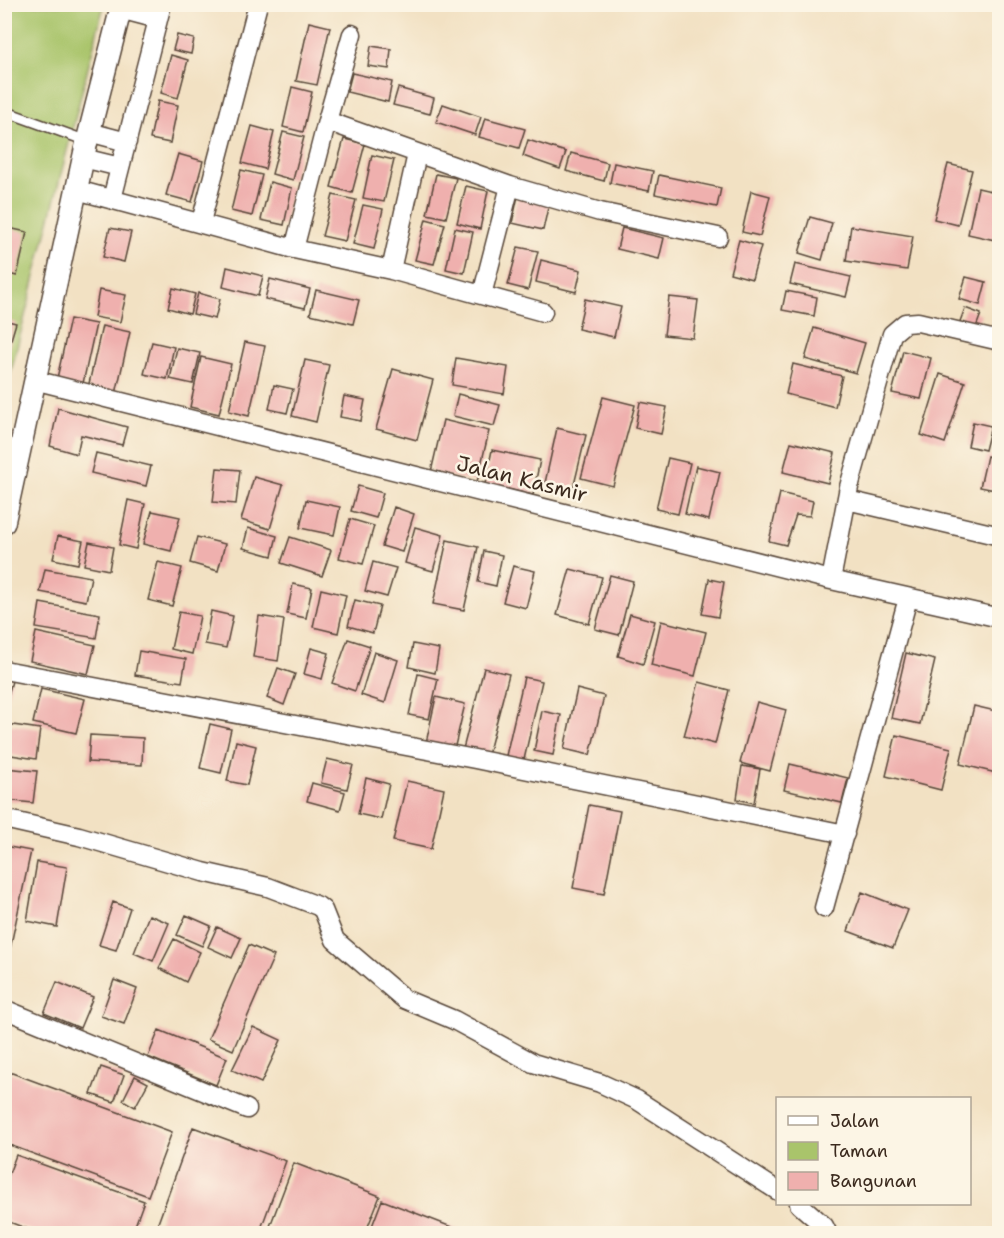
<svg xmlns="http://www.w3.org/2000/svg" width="1004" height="1238" viewBox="0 0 1004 1238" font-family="'Shantell Sans',sans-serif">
<rect width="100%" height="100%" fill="#fcf5e5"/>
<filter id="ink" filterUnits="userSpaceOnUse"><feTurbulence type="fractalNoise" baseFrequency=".0167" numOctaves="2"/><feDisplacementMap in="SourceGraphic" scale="12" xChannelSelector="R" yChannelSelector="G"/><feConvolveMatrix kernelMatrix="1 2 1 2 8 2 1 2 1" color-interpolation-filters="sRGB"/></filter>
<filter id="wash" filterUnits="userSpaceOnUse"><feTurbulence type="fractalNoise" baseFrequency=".008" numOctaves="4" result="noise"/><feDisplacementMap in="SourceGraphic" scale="24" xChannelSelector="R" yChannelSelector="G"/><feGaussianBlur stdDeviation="1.35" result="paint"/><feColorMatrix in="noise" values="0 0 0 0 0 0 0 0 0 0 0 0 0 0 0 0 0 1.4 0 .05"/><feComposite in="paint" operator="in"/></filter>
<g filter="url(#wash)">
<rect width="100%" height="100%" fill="#f2e1c3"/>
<path fill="#a9c46b" stroke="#727744" stroke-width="1.5" d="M5 5H104L10 375 5 374Z"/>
<g id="blocks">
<path fill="#efb0ae" d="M309 22 330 27 317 85 296 81Z
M177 35 194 39 191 54 173 50Z
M371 46 391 49 389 69 368 66Z
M171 55 188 60 178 98 161 93Z
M352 73 392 82 388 102 347 92Z
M292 87 312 92 303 132 283 127Z
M398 88 434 98 430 114 393 105Z
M158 101 178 105 170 143 150 139Z
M443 104 481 117 475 135 436 122Z
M485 118 525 129 519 148 479 137Z
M252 126 274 132 265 169 242 163Z
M283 132 304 137 293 180 272 174Z
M344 139 365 144 352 193 331 187Z
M528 140 566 152 560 169 523 156Z
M571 153 608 163 604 181 566 171Z
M178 154 203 161 192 202 166 195Z
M372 155 394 160 384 202 363 198Z
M614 163 653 171 649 191 610 183Z
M948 164 972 170 958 225 934 219Z
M241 170 262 175 252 216 231 211Z
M436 174 456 178 446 218 427 214Z
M659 175 721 188 717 207 655 194Z
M270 182 292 188 284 225 261 220Z
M466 186 488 191 480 229 457 223Z
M978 188 1000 193V219L995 240 968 234Z
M751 191 770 196 760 236 742 232Z
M333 195 356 200 345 241 322 236Z
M518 196 549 203 543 230 512 223Z
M363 205 383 209 374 249 353 244Z
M810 217 832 223 822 260 799 253Z
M426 219 445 224 434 264 415 260Z
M851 226 913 236 907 270 846 261Z
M4 227 27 232 17 276 4 273Z
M110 228 131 232 124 262 103 257Z
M455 228 473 232 464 273 446 269Z
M622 228 664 238 659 259 617 249Z
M739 240 761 246 752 279 730 273Z
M518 247 538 251 528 290 508 285Z
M541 260 581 270 576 292 536 282Z
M795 264 851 277 846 297 790 284Z
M227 267 263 276 258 296 223 287Z
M966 277 986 282 980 305 959 299Z
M270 279 310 289 305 308 265 299Z
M173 288 195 294 190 314 168 308Z
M99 290 126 295 120 322 94 317Z
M316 290 359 300 353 324 310 314Z
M786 291 817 297 814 316 782 310Z
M198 293 220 299 215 319 193 314Z
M669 297 698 300 693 338 664 335Z
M585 299 621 307 614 337 578 329Z
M965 308 981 314 975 330 959 324Z
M70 319 96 324 82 388 56 383Z
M4 320 16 323 7 353 4 352Z
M102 326 130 332 116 394 88 388Z
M814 328 865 343 856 373 805 359Z
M152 342 174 347 167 379 144 374Z
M245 342 265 346 249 416 229 411Z
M177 348 200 353 193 384 170 379Z
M903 351 931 358 921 399 892 393Z
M201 357 231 364 219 414 190 407Z
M456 358 508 367 504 394 452 385Z
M305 360 329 365 316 422 292 416Z
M793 364 842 376 835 407 786 394Z
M393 369 433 380 417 440 376 429Z
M940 374 965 382 945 443 921 435Z
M274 385 293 389 287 413 269 409Z
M458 394 500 405 494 426 453 416Z
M344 396 365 400 361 421 340 417Z
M603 397 635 405 613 486 581 478Z
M640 402 667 407 661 434 635 428Z
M58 408 127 427 122 445 81 435 77 454 50 446Z
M443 420 489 431 477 482 431 472Z
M973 422 991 426 985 450 968 446Z
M557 428 586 435 573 489 545 483Z
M791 442 835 453 828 483 783 472Z
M492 450 540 460 533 495 485 484Z
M96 453 151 466 146 486 91 473Z
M987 456 1000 459V491L980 487Z
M668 458 690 463 678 514 656 509Z
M696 466 720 472 709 520 685 514Z
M217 468 240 470 236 504 213 502Z
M254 477 283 485 270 529 241 520Z
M358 486 383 493 376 518 351 511Z
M780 493 813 501 810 516 796 515 786 545 769 541Z
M128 500 145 504 136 549 119 545Z
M306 500 340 507 334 535 300 528Z
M394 507 414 514 402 552 382 546Z
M152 511 180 517 171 551 143 544Z
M350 519 374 526 363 564 339 558Z
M415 527 443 535 433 571 405 563Z
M248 528 277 536 272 556 243 548Z
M58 536 83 541 78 564 53 559Z
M197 537 225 544 218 571 190 563Z
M290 537 331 550 322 576 281 563Z
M447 540 478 547 464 610 433 604Z
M89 542 113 547 109 570 84 565Z
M484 551 502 555 496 586 478 582Z
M158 562 182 568 172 606 148 600Z
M373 562 396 568 387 597 365 591Z
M513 566 535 571 526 608 503 602Z
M45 569 91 577 86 601 40 592Z
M570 569 602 577 589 624 557 615Z
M610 575 633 581 619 635 595 629Z
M709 579 724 582 718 617 702 614Z
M293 584 312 588 306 618 287 614Z
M321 589 346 595 338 633 313 627Z
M355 600 380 606 373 633 348 626Z
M40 603 100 614 96 638 36 628Z
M211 611 233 616 226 648 205 644Z
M179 612 200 616 192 654 171 649Z
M630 614 655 621 643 664 618 656Z
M259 616 284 620 278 661 253 657Z
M661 621 706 632 695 676 651 665Z
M36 632 95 645 88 674 30 661Z
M348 639 370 646 355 691 332 683Z
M413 644 439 649 435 673 409 667Z
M311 648 329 653 322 679 304 674Z
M139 651 186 659 182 682 135 675Z
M374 652 398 660 385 703 361 695Z
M906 653 935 660 920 724 891 718Z
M278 668 295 674 284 705 267 698Z
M484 668 509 674 488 755 463 749Z
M418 674 438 679 429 719 409 715Z
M524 677 542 681 523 764 505 760Z
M4 679 12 681 5 706 4 705Z
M699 682 729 690 715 744 684 736Z
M41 689 85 699 76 733 33 723Z
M577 689 604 696 590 755 564 749Z
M436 697 465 704 454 750 426 743Z
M757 702 786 710 770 771 740 763Z
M974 706 1000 712V774L960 764Z
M542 711 561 715 553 755 534 751Z
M6 724 40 729 36 759 5 754Z
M210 724 231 729 221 773 200 768Z
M90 735 143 738 142 765 88 762Z
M896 735 951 748 941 790 886 776Z
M236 741 256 746 247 785 227 781Z
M327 759 353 765 347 789 321 783Z
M790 764 848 778 842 803 784 790Z
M742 766 760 769 754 803 737 799Z
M4 768 37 771 33 803 4 800Z
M366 778 389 784 381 819 358 814Z
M407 781 444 789 431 849 393 841Z
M312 783 345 792 340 810 307 801Z
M589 805 620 811 604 894 573 888Z
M4 846 31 851 7 963 4 962Z
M37 862 67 867 57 927 27 921Z
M862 892 908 910 893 948 848 931Z
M113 902 130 908 116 950 99 945Z
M149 915 169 923 153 961 134 953Z
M186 915 211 926 202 946 177 935Z
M217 927 241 938 232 958 208 947Z
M174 939 200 952 186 982 159 968Z
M249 945 274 956 233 1050 208 1039Z
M114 980 137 989 124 1024 101 1016Z
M57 982 93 997 80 1028 44 1013Z
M4 1026 11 1028 5 1048H4Z
M253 1027 281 1040 261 1083 232 1070Z
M159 1030 227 1058 216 1085 148 1057Z
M101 1067 124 1075 114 1102 91 1094Z
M4 1070 172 1132 148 1196 4 1143Z
M135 1076 148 1083 135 1107 123 1100Z
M193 1127 286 1161 259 1234H154Z
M16 1155 144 1201 132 1234H41L4 1220V1187Z
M294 1163 380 1196 365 1234H267Z
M382 1200 467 1233V1234H369Z"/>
</g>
</g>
<g filter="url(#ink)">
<use href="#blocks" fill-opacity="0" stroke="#564537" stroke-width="1.5"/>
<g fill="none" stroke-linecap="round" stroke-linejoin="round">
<defs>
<path id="service" d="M4 111 87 141"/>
<path id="minor" d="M120 9 158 19
M327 121 352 34
M89 132 127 142
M83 158 120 167
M77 190 294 249 391 270 543 312
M112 199 162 4
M201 222 258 4
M294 249 327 121 510 186 600 212 718 237
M391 270 417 154
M482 295 510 186
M34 380 831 580 1000 618
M847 500 1000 536
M831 580 849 487 892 334 905 323 918 322 1000 341
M4 670 475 759 845 834
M4 819 79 836 203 872 268 887 318 906 323 910 335 940 404 999 454 1020 533 1063 600 1083 637 1100 778 1191
M824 908 908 598
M4 1009 247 1109
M799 1204 824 1226 828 1234"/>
<path id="tertiary" d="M4 523 87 141 122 4"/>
</defs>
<use href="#service" stroke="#564537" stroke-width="12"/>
<use href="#minor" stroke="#564537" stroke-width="21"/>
<use href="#tertiary" stroke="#564537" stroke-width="24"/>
<use href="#service" stroke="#fff" stroke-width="9"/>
<use href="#minor" stroke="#fff" stroke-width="18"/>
<use href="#tertiary" stroke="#fff" stroke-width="21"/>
</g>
</g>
<g text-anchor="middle" stroke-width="5" stroke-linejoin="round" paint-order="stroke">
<g font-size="21" fill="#3b2a1e" stroke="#fcf5e5">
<text transform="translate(522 479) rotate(14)" y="7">Jalan Kasmir</text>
</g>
</g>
<rect width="1004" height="1238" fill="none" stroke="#fcf5e5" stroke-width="24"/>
<rect x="776" y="1097" width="195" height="108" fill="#fcf5e5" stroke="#afa495" stroke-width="1.5"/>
<rect x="788" y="1116" width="30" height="9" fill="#ffffff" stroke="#afa495" stroke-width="1.5"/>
<text x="830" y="1127" font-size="18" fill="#3b2a1e">Jalan</text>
<rect x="788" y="1142" width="30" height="18" fill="#a9c46b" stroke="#afa495" stroke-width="1.5"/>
<text x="830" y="1157" font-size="18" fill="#3b2a1e">Taman</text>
<rect x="788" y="1172" width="30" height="18" fill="#efb0ae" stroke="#afa495" stroke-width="1.5"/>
<text x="830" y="1187" font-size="18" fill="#3b2a1e">Bangunan</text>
</svg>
